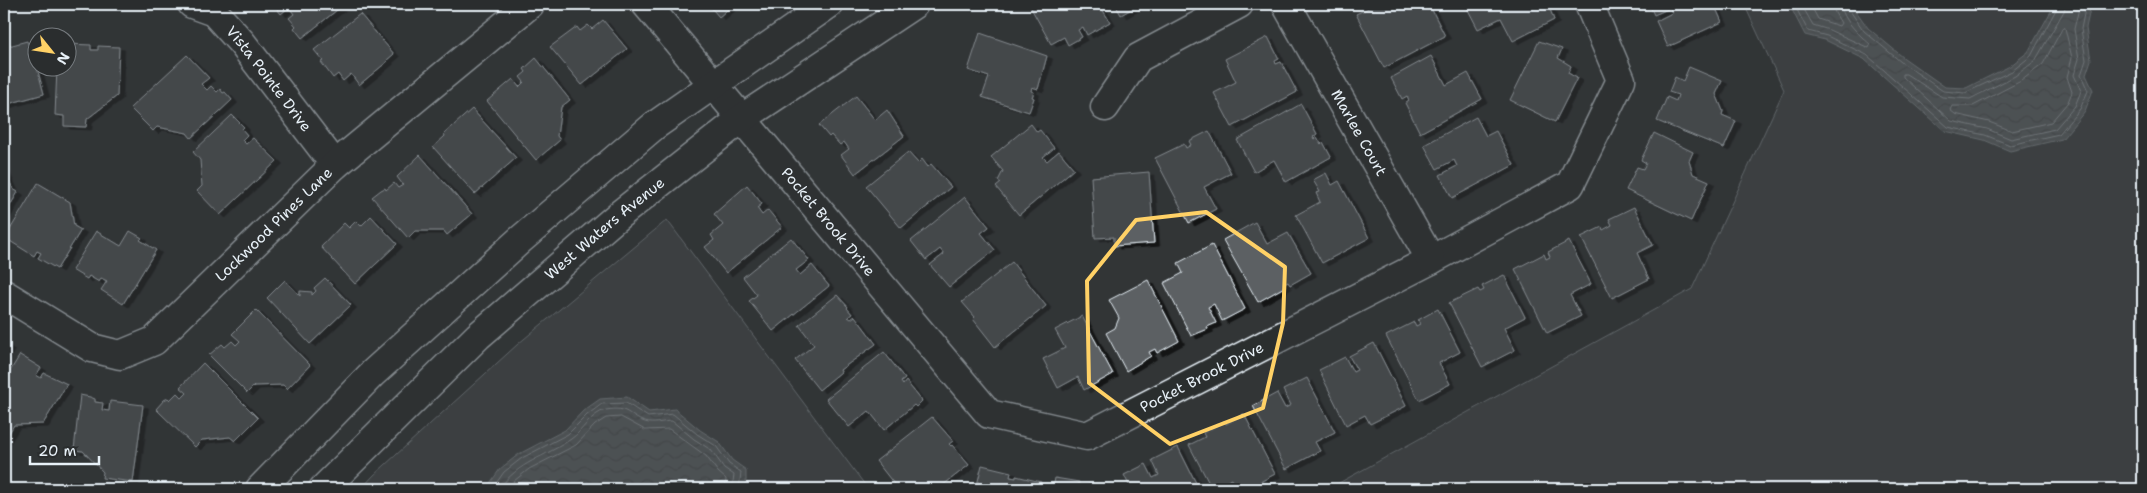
<svg xmlns="http://www.w3.org/2000/svg" width="2147" height="493" viewBox="0 0 2147 493" font-family="'Shantell Sans',sans-serif">
<defs>
<pattern id="water-waves" width="16" height="10" patternUnits="userSpaceOnUse" patternTransform="scale(1.25)"><rect width="16" height="10" fill="#6e7376"/><path d="M0 5q4-4 8 0t8 0" fill="none" stroke="#5a5e60"/></pattern>
<filter id="shadow"><feDropShadow dx="5.5" dy="3" stdDeviation="0" flood-color="#0009"/></filter>
</defs>
<rect width="100%" height="100%" fill="#323536"/>
<filter id="ink" filterUnits="userSpaceOnUse"><feTurbulence type="fractalNoise" baseFrequency=".02" numOctaves="2"/><feDisplacementMap in="SourceGraphic" scale="10" xChannelSelector="R" yChannelSelector="G"/><feConvolveMatrix kernelMatrix="1 2 1 2 8 2 1 2 1" color-interpolation-filters="sRGB"/></filter>
<g filter="url(#ink)">
<path fill="#494d4f" stroke="#989fa4" d="M1744 4H2143V489H1328L1692 289 1784 90Z
M667 220 868 489H361L374 475 518 344Z"/>
<path fill="url(#water-waves)" stroke="#9fa5aa" d="M1789 4H1851L1868 28 1904 58 1945 87 1966 88 2010 66 2028 52 2055 4H2091L2086 28 2091 60 2086 75 2093 90 2085 111 2062 139 2010 151 1984 140 1945 131 1864 59 1825 40 1805 35Z
M627 397 649 412 675 409 700 430 719 442 732 460 746 470V481L743 489H486L500 469 519 454 565 430 583 411 600 399Z"/>
<g fill="none" stroke-linecap="round" stroke-linejoin="round">
<path stroke="#b7bfc4" stroke-width="1" d="M1794 4 1808 31 1827 36 1867 55 1948 127 1985 135 2010 145 2059 134 2080 109 2088 91 2081 75 2086 60 2081 29 2086 4
M1801 4 1813 25 1829 30 1869 48 1870 44C1859 35 1842 19 1841 4
M1810 4 1818 19 1839 26 1841 23 1835 13 1833 4
M1847 4 1848 8 1864 31 1901 62 1943 91 1965 93 2012 71 2031 56 2059 4
M2066 4 2064 11 2035 61 2015 76 1970 99 1942 97 1906 74H1903V77L1951 121 1987 129 2011 139 2055 129 2075 106 2081 91 2074 75 2079 59 2074 29 2080 4
M2065 28 2072 58 2067 77 2072 92 2068 102 2051 122 2012 131 1989 122 1955 114 1950 110 1952 106H1973L2021 81 2043 64 2062 29Z
M492 489 504 472 522 458 568 434 587 415 602 404 626 403 648 417 673 414 697 434 716 446 729 464 741 472 739 489
M499 489C519 461 544 458 571 439 583 431 591 413 606 410 630 406 627 416 645 422 653 425 664 421 672 421L694 439 711 450 724 468 734 475 732 489
M508 489 514 481 529 469 576 445 595 425 606 418 621 417 645 430 669 429 706 456 718 472 726 479 725 489"/>
</g>
<path fill="#5c6063" stroke="#e8f1f8" filter="url(#shadow)" d="M273 4H340L342 6 302 38 294 28 296 26 289 18 294 14 289 7 281 14Z
M708 4H734L719 17Z
M1039 4H1099L1110 22 1087 35 1083 27 1078 30 1082 37 1068 45 1064 37 1051 44 1031 8Z
M1115 4H1140L1121 15Z
M1377 4H1417L1419 7 1429 4 1445 36 1384 68 1356 14Z
M1465 4H1548L1554 20 1513 41 1501 18 1478 29Z
M1649 4H1714L1722 22 1668 47 1656 21 1672 13 1670 8 1654 15Z
M360 14 394 54 387 60 388 61 359 85 351 74 343 81 338 74 333 78 321 62 323 61 314 50Z
M603 20 627 49 582 85 550 47 577 27 580 31 588 25 592 29Z
M980 33 1047 56 1038 89 1032 87 1031 91 1034 92 1032 97 1034 98 1029 112 982 97 989 77 968 70Z
M1268 37 1279 59 1275 61 1276 64 1281 62 1297 92 1232 127 1214 93 1236 82 1225 59Z
M27 41 30 50 32 49 44 94 4 105V57L7 56 5 47Z
M1539 41 1562 49 1558 58 1571 66 1568 73 1577 78 1555 122 1510 100Z
M68 44 91 45V50H98V46L119 47 117 96 87 119 86 127 64 126V116L55 115 57 68H68Z
M187 55 209 78 201 84 207 90 211 86 217 92 220 89 223 93 225 92 232 100 191 138 187 133 157 127 153 131 130 108Z
M1431 56 1446 85 1468 73 1482 99 1420 133 1405 103 1409 100 1407 96 1402 99 1391 78Z
M536 58 570 100 561 107 557 136 560 140 536 160 487 101 513 79 519 87 524 82 520 77 526 72 524 69Z
M1689 67 1722 81 1716 94 1723 111 1722 115 1736 121 1724 148 1657 121 1667 97 1676 101 1678 95 1669 92 1675 77 1683 81Z
M856 96 875 120 887 110 904 136 855 174 841 155 849 149 844 142 840 145 831 135 829 137 819 125Z
M1301 104 1317 134 1313 137 1314 139 1317 137 1321 144 1323 142 1331 157 1286 182 1274 160 1254 172 1237 140Z
M472 109 516 158 475 194 433 147 445 136 444 134Z
M232 115 244 127 242 129 247 135 242 140 246 144 253 138 277 161 220 215 197 191 202 186 200 160 193 152Z
M1476 117 1486 136 1496 131 1514 165 1452 198 1440 175 1457 166 1454 160 1437 169 1424 145Z
M1031 124 1037 132 1040 130 1054 148 1043 157 1047 161 1059 151 1074 169 1019 215 996 187 1001 183 998 181 1003 171 991 157Z
M1209 131 1231 173 1204 187 1216 209 1189 223 1155 158 1184 144 1186 148 1191 145 1189 141Z
M1654 133 1693 152 1689 161 1693 174 1709 181 1691 221 1626 190 1637 167 1643 169 1646 163 1641 160Z
M908 152 918 163 922 159 928 167 931 164 951 187 901 228 866 186Z
M420 155 472 214 447 235 444 231H415L408 238 372 197 381 190 385 188 386 190 394 183 398 188 403 185 397 177Z
M4 170 13 189 18 192 4 216Z
M1149 172 1154 243 1114 246V237L1095 238 1091 177Z
M1326 173 1332 185 1339 181 1369 238 1322 263 1296 215 1320 202 1316 193 1320 192 1313 180Z
M38 183 70 202 74 226 81 230 57 269 38 258 41 253 37 251 34 256 5 238Z
M747 185 762 204 757 208 762 215 768 210 782 227 726 273 705 247 714 240 711 235 723 225 714 214Z
M965 197 989 227 981 233 995 250 949 287 930 265 944 254 940 249 926 260 911 241Z
M1634 207 1653 245 1637 253 1649 279 1612 298 1581 237 1602 227 1603 230 1612 225 1609 219Z
M371 216 397 244 355 284 321 247 344 223 349 228 356 221 361 226Z
M1255 222 1267 244 1288 233 1311 273 1290 285 1288 282 1284 284 1286 286 1258 302 1223 240Z
M96 231 121 246 130 231 142 238 140 240 156 250 123 304 101 290 107 281 101 278 99 282 89 276 87 279 72 270Z
M791 238 809 260 796 270 800 275 812 265 829 286 773 331 749 301 757 295 743 277Z
M1569 241 1591 284 1570 295 1581 316 1547 333 1515 269 1544 254 1546 259 1550 257 1548 252Z
M1212 245 1245 309 1222 321 1214 304 1208 307 1216 323 1207 327 1208 329 1191 336 1164 283 1183 273 1178 263Z
M1012 262 1046 306 995 347 973 319 975 317 962 302Z
M1504 275 1525 317 1504 328 1515 350 1482 367 1449 303 1478 289 1480 292 1484 290 1482 286Z
M325 278 351 305 310 344 267 298 285 280 300 296V291L312 292V295L316 291 314 288Z
M1148 280 1179 341 1157 353 1155 349 1149 352 1151 356 1126 371 1106 333 1115 328 1119 318 1109 300Z
M837 295 848 307 847 308 852 314 848 317 851 319 855 316 876 344 840 370 841 372 819 390 795 360 814 345 799 325Z
M1438 309 1460 352 1439 363 1450 384 1419 400 1386 336 1414 322 1416 326 1420 324 1418 320Z
M256 310 310 365 287 389 283 385 254 386 247 393 209 355 222 344 225 347 232 341 236 345 240 341 232 334Z
M1082 316 1113 374 1084 390 1078 377 1058 388 1043 359 1065 348 1055 330Z
M4 343 9 347 4 356Z
M1374 343 1406 406 1370 424 1365 415 1346 425 1319 370 1345 357 1353 372 1357 370 1349 356Z
M884 352 905 379 901 382 903 385 906 381 922 401 916 407 914 405 884 430 869 411 849 427 826 399Z
M20 355 41 368 36 375 41 378 44 373 67 384 43 424 14 425 4 441V381Z
M203 363 258 418 235 441 230 437 202 440 195 447 156 409 164 400 168 398 170 400 177 393 182 398 187 393 180 387Z
M1307 378 1335 432 1315 442 1320 451 1286 469 1253 406 1277 393 1285 408 1291 405 1283 390Z
M80 395 90 397 95 399V402L103 403 102 410 109 411 110 401 143 405 133 482 102 478 103 472 83 451 74 450Z
M1244 414 1275 474 1247 489H1237L1232 479 1212 489 1189 445 1205 437 1203 433 1225 421 1226 424Z
M932 417 953 441 949 444 951 446 952 445 969 465 938 489H920L917 486 898 489 876 461Z
M1178 447 1199 489H1131L1124 475 1146 464 1153 478 1159 475 1152 460Z
M982 465 1011 472 1010 477 1016 478V476L1041 482 1039 489H976Z
M1055 478 1079 482 1078 489H1080H1053Z
M1088 484 1101 486 1100 487 1115 489H1088Z"/>
<g fill="none" stroke-linecap="round" stroke-linejoin="round">
<defs>
<g id="minor">
<path id="s1" d="M192 4 214 12 242 43 335 165"/>
<path id="s2" d="M646 4 989 414 1087 436 1431 260 1570 185 1621 80 1589 4"/>
<path id="s3" d="M1286 4 1431 260"/>
<path d="M1105 107 1138 58 1239 4"/>
<path id="s4" d="M4 294 92 348 120 355 154 341 335 165 530 4"/>
<path d="M260 489 373 373 520 240 654 126 829 4"/>
<path id="s5" d="M323 489 478 336 619 215 741 119 914 4"/>
</g>
</defs>
<use href="#minor" stroke="#e8f1f8" stroke-width="31"/>
<use href="#minor" stroke="#2a2d2e" stroke-width="28"/>
</g>
</g>
<path d="M0 0H2147V493H0ZM1206 212 1285 267 1283 323 1263 408 1170 444 1089 383 1087 281 1136 220Z" fill="#323536" fill-opacity=".55" fill-rule="evenodd"/>
<path fill="none" stroke="#ffd166" stroke-width="4" stroke-linejoin="round" d="M1206 212 1285 267 1283 323 1263 408 1170 444 1089 383 1087 281 1136 220Z"/>
<g text-anchor="middle" stroke-width="4" stroke-linejoin="round" paint-order="stroke">
<g font-size="15" fill="#e8f1f8" stroke="#2a2d2e">
<text dy="5" stroke="none"><textPath href="#s1" startOffset="110">Vista Pointe Drive</textPath></text>
<text dy="5" stroke="none"><textPath href="#s3" startOffset="148">Marlee Court</textPath></text>
<text dy="5" stroke="none"><textPath href="#s2" startOffset="284">Pocket Brook Drive</textPath></text>
<text dy="5" stroke="none"><textPath href="#s4" startOffset="336">Lockwood Pines Lane</textPath></text>
<text dy="5" stroke="none"><textPath href="#s5" startOffset="384">West Waters Avenue</textPath></text>
<text dy="5" stroke="none"><textPath href="#s2" startOffset="764">Pocket Brook Drive</textPath></text>
</g>
</g>
<rect width="2147" height="493" fill="none" stroke="#2a2d2e" stroke-width="20"/>
<rect x="10" y="10" width="2127" height="473" fill="none" stroke="#e8f1f8" stroke-width="2" filter="url(#ink)"/>
<g transform="translate(52 52) rotate(120)"><circle r="24" fill="#2a2d2e" stroke="#767b7f"/>
<path d="M0-4L9 19L0 12L-9 19Z" fill="#ffd166"/>
<text y="-8" font-size="14" font-weight="bold" text-anchor="middle" fill="#e8f1f8">N</text>
</g>
<path d="M30 456v8h69v-8" fill="none" stroke="#e8f1f8" stroke-width="2.5"/>
<text x="38" y="456" font-size="15" fill="#e8f1f8" stroke="#2a2d2e" stroke-width="4" paint-order="stroke">20 m</text>
</svg>
